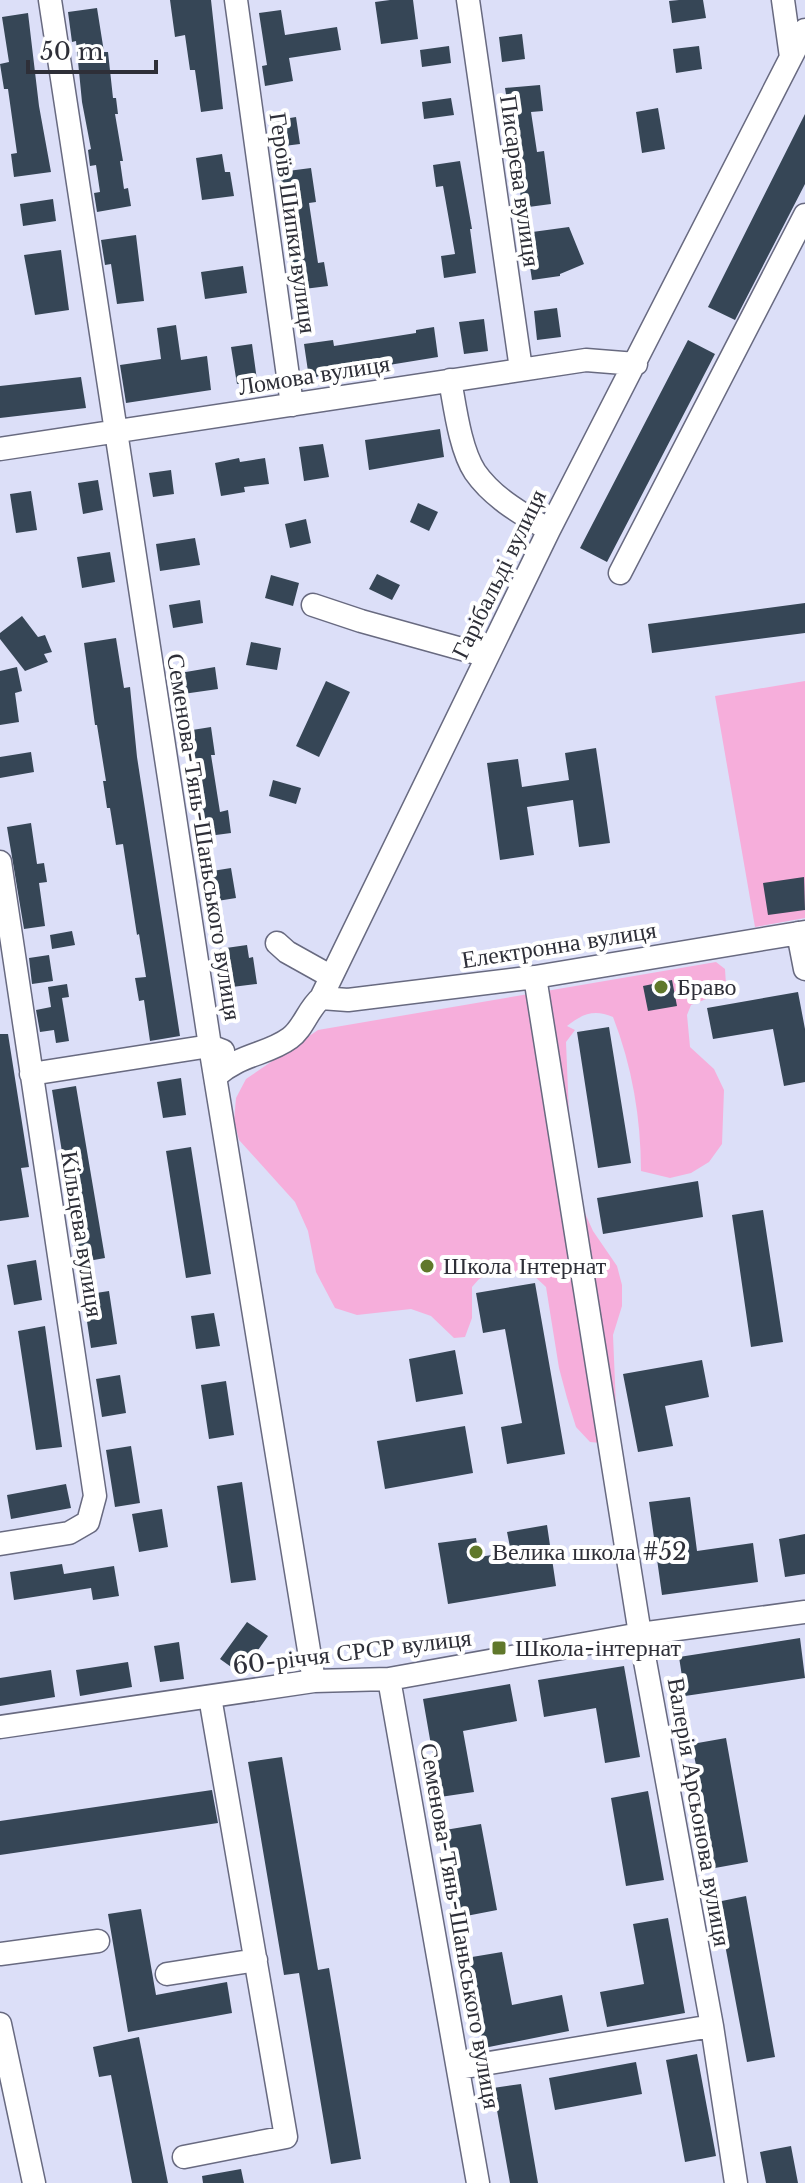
<svg xmlns="http://www.w3.org/2000/svg" width="805" height="2183" viewBox="0 0 805 2183" font-family="'Libre Baskerville',serif">
<rect width="100%" height="100%" fill="#dcdff8"/>
<path fill="#f6aedb" d="M805 681V918L755 927 715 696Z
M716 962 725 969 726 985 719 994 691 1005 687 1015 690 1047 714 1069 724 1090 722 1144 709 1162 691 1173 670 1178 641 1171C641 1118 632 1066 613 1017 594 1009 582 1014 567 1026L575 1030 566 1042 569 1115 579 1200 593 1231 617 1266 622 1285V1306L613 1335 617 1430 601 1443 590 1442 576 1427 567 1398 559 1368 546 1287 532 1274 498 1272 479 1279 472 1287V1318L465 1337 454 1338 431 1316 411 1309 357 1315 335 1308 316 1272 308 1231 295 1202 239 1140 234 1121 236 1098 246 1079 318 1030Z"/>
<path fill="#364656" d="M170 0H211L223 109 201 112 195 70H190L185 35 175 37Z
M390 0H413L418 39 381 44 375 2Z
M679 0H703L706 18 672 23 669 1Z
M97 8 104 52H108L113 98H116L118 114H115L123 161H120L124 189 128 188 131 206 97 212 94 193 100 192 96 165 90 166 88 150 91 149 82 102 76 41 72 42 68 12Z
M281 10 285 35 337 27 341 50 289 58 293 81 265 86 262 66 267 65 259 13Z
M28 13 39 106 51 172 14 177 11 154 17 153 8 89H4L0 64 9 62 2 17Z
M522 34 525 59 502 62 499 37Z
M449 46 451 63 422 67 420 50Z
M699 46 702 69 676 73 673 49Z
M540 85 543 111 531 112 537 152 544 151 551 204 521 208 520 185 505 88Z
M451 98 454 115 424 119 422 102Z
M658 108 665 149 642 153 636 112Z
M805 114V184L735 320 708 307Z
M296 117 300 144 276 147 272 121Z
M222 154 225 172H230L234 196 202 200 196 158Z
M460 161 472 229H470L476 273 444 278 441 256 455 254 443 186 436 187 433 165Z
M311 168 316 202 309 203 318 263 324 262 328 286 296 290 280 172Z
M53 199 56 221 23 226 20 204Z
M569 227 584 264 560 274V276L532 280 525 233Z
M136 235 144 301 117 304 111 264 105 265 101 240Z
M61 250 69 310 35 315 24 255Z
M243 266 247 293 205 299 201 272Z
M557 308 561 337 537 340 534 311Z
M484 319 488 351 464 354 459 322Z
M176 325 181 360 207 356 211 390 126 403 120 365 161 359 157 328Z
M434 327 438 357 309 378 304 344 333 340 334 346 416 333V330Z
M688 340 715 354 607 562 580 548Z
M252 344 257 380 237 384 231 347Z
M81 377 86 408 0 418V386Z
M440 429 444 457 369 470 365 440Z
M323 444 329 477 304 481 299 447Z
M239 458 240 462 265 458 269 484 244 487 245 492 221 496 215 463Z
M171 470 174 494 153 497 149 473Z
M98 480 103 510 83 514 78 483Z
M31 491 37 530 16 533 10 494Z
M418 503 438 512 429 531 410 522Z
M306 519 311 543 290 548 285 524Z
M195 538 200 565 160 571 156 544Z
M110 552 115 582 82 588 77 557Z
M377 574 400 585 392 600 369 589Z
M271 575 299 583 293 606 265 598Z
M200 600 203 623 173 628 169 605Z
M805 603V633L652 653 648 624Z
M22 616 38 637 45 635 52 652 44 654 48 662 25 671 0 639V633Z
M116 638 124 688 130 687 137 757 180 1036 150 1041 144 1000 139 1001 135 978 146 977 139 934 137 935 123 844 116 845 110 808H107L103 781H106L97 725H95L84 643Z
M251 642 281 648 277 670 246 665Z
M17 667 22 691 15 693 19 722 0 725V671Z
M215 667 218 689 183 694 180 673Z
M326 681 350 692 319 757 296 746Z
M211 727 215 755H211L220 812 228 810 231 833 201 837 186 731Z
M596 748 610 843 579 847 573 800 527 807 534 855 500 860 487 763 518 759 522 787 569 780 565 753Z
M31 752 34 772 0 778V757Z
M273 780 301 788 296 804 269 796Z
M31 823 37 864 44 863 47 882 39 883 45 926 24 929 7 827Z
M231 868 236 898 211 902 206 872Z
M804 877 805 910 768 915 763 883Z
M72 931 75 945 52 949 50 935Z
M247 945 249 958 253 957 257 984 224 988 219 949Z
M49 955 53 981 32 984 29 958Z
M672 980 677 1006 648 1011 643 986Z
M67 984 69 997 62 998 69 1041 56 1043 54 1030 40 1032 36 1010 51 1007 48 987Z
M798 992 805 1029V1082L784 1086 773 1029 713 1039 707 1008Z
M609 1027 631 1163 598 1168 577 1032Z
M0 1034H8L29 1167 21 1168 29 1217 0 1221Z
M181 1078 186 1115 163 1118 157 1082Z
M76 1086 105 1258 77 1263 59 1152H62L52 1090Z
M191 1147 211 1274 186 1278 166 1151Z
M698 1181 703 1217 603 1234 597 1198Z
M763 1210 783 1342 751 1347 732 1215Z
M36 1260 42 1300 14 1305 7 1265Z
M535 1283 565 1454 507 1464 501 1427 522 1423 505 1329 483 1333 476 1293Z
M109 1291 117 1344 91 1348 83 1295Z
M214 1313 220 1346 196 1349 191 1316Z
M45 1326 62 1447 36 1450 18 1331Z
M455 1350 463 1394 416 1402 409 1359Z
M702 1360 709 1397 665 1406 673 1446 638 1452 623 1374Z
M120 1375 126 1413 102 1417 96 1379Z
M226 1381 234 1435 209 1439 201 1385Z
M465 1426 473 1473 385 1489 377 1441Z
M131 1446 140 1503 115 1507 106 1450Z
M242 1482 256 1580 231 1583 217 1486Z
M66 1484 71 1508 11 1519 7 1495Z
M690 1497 697 1551 753 1543 758 1582 662 1595 649 1502Z
M162 1509 168 1547 139 1552 132 1514Z
M547 1525 556 1586 448 1604 438 1543 476 1538 479 1557 511 1552 507 1532Z
M805 1534V1574L785 1577 779 1539Z
M62 1564 64 1574 114 1566 119 1596 93 1600 91 1588 14 1600 10 1572Z
M247 1622 268 1636 241 1674 220 1659Z
M800 1638 805 1678 685 1696 679 1657Z
M179 1642 184 1679 160 1682 154 1646Z
M128 1662 132 1687 80 1696 76 1670Z
M624 1666 640 1757 605 1763 596 1708 544 1717 538 1680Z
M51 1670 55 1697 0 1706V1678Z
M510 1684 517 1721 463 1731 474 1792 440 1797 423 1699Z
M726 1738 748 1862 715 1868 692 1744Z
M282 1757 318 1970 329 1968 361 2159 331 2164 299 1973 284 1975 248 1762Z
M212 1790 218 1823 0 1855V1821Z
M648 1791 664 1880 626 1886 611 1798Z
M481 1824 497 1910 461 1917 445 1830Z
M746 1896 775 2057 747 2062 717 1902Z
M141 1909 156 1995 227 1982 232 2013 128 2032 108 1914Z
M668 1918 685 2013 607 2027 600 1992 644 1984 633 1924Z
M502 1952 512 2005 562 1995 569 2031 484 2048 466 1958Z
M139 2037 168 2183H132L111 2075 99 2077 93 2047Z
M697 2054 716 2156 685 2162 666 2060Z
M636 2062 642 2094 555 2110 549 2078Z
M521 2084 538 2183H510L493 2088Z
M791 2146 798 2183H766L760 2152Z
M241 2169 244 2183H203L202 2176Z"/>
<g fill="none" stroke-linecap="round" stroke-linejoin="round">
<defs>
<path id="minor" d="M50 0 210 1046 314 1681
M236 0 292 405
M468 0 521 369
M783 0 791 57
M450 380C455 407 460 449 475 472 493 498 522 514 549 530
M0 449 586 360 636 364
M620 573 805 215
M313 605 361 621 487 656
M0 862 95 1496 88 1522 69 1533 0 1544
M798 933 805 969
M277 943 287 952 330 976
M535 977 640 1634 712 2026 736 2183
M321 998 348 1000 535 977 805 932
M31 1074 210 1046 223 1051
M216 1076C242 1053 267 1055 290 1038 303 1029 308 1009 321 998L549 530 805 30
M389 1679 478 2183
M0 1727 314 1681 389 1679 640 1634 805 1612
M0 1954 98 1941
M167 1974 256 1960
M0 2024 34 2183
M459 2068 712 2026
M184 2157 286 2137 210 1697"/>
</defs>
<use href="#minor" stroke="#686a80" stroke-width="25"/>
<use href="#minor" stroke="#fff" stroke-width="22"/>
</g>
<g fill="#60782b" stroke="#fff" stroke-width="3">
<circle cx="661" cy="987" r="8"/>
<circle cx="427" cy="1266" r="8"/>
<circle cx="476" cy="1552" r="8"/>
<rect x="491" y="1640" width="16" height="16" rx="4"/>
</g>
<g text-anchor="middle" stroke-width="8" stroke-linejoin="round" paint-order="stroke">
<g font-size="24" fill="#2e2f38" stroke="#fff">
<text transform="translate(520 181) rotate(82)" y="8">Писарєва вулиця</text>
<text transform="translate(293 223) rotate(82)" y="8">Героїв Шипки вулиця</text>
<text transform="translate(314 375) rotate(-9)" y="8">Ломова вулиця</text>
<text transform="translate(499 574) rotate(-64)" y="8">Гарібальді вулиця</text>
<text transform="translate(204 837) rotate(81)" y="8">Семенова-Тянь-Шаньського вулиця</text>
<text transform="translate(559 945) rotate(-9)" y="8">Електронна вулиця</text>
<text transform="translate(82 1234) rotate(81)" y="8">Кільцева вулиця</text>
<text transform="translate(352 1652) rotate(-7)" y="8">60-річчя СРСР вулиця</text>
<text transform="translate(699 1812) rotate(80)" y="8">Валерія Арсьонова вулиця</text>
<text transform="translate(460 1926) rotate(80)" y="8">Семенова-Тянь-Шаньського вулиця</text>
</g>
<g font-size="24" fill="#2e2f38" stroke="#fff" text-anchor="start">
<text x="677" y="995">Браво</text>
<text x="443" y="1274">Школа Інтернат</text>
<text x="492" y="1560">Велика школа #52</text>
<text x="515" y="1656">Школа-інтернат</text>
</g>
</g>
<path d="M28 60v12h128v-12" fill="none" stroke="#2e2f38" stroke-width="4"/>
<text x="40" y="60" font-size="24" fill="#2e2f38" stroke="#ffffff" stroke-width="6" paint-order="stroke">50 m</text>
</svg>
